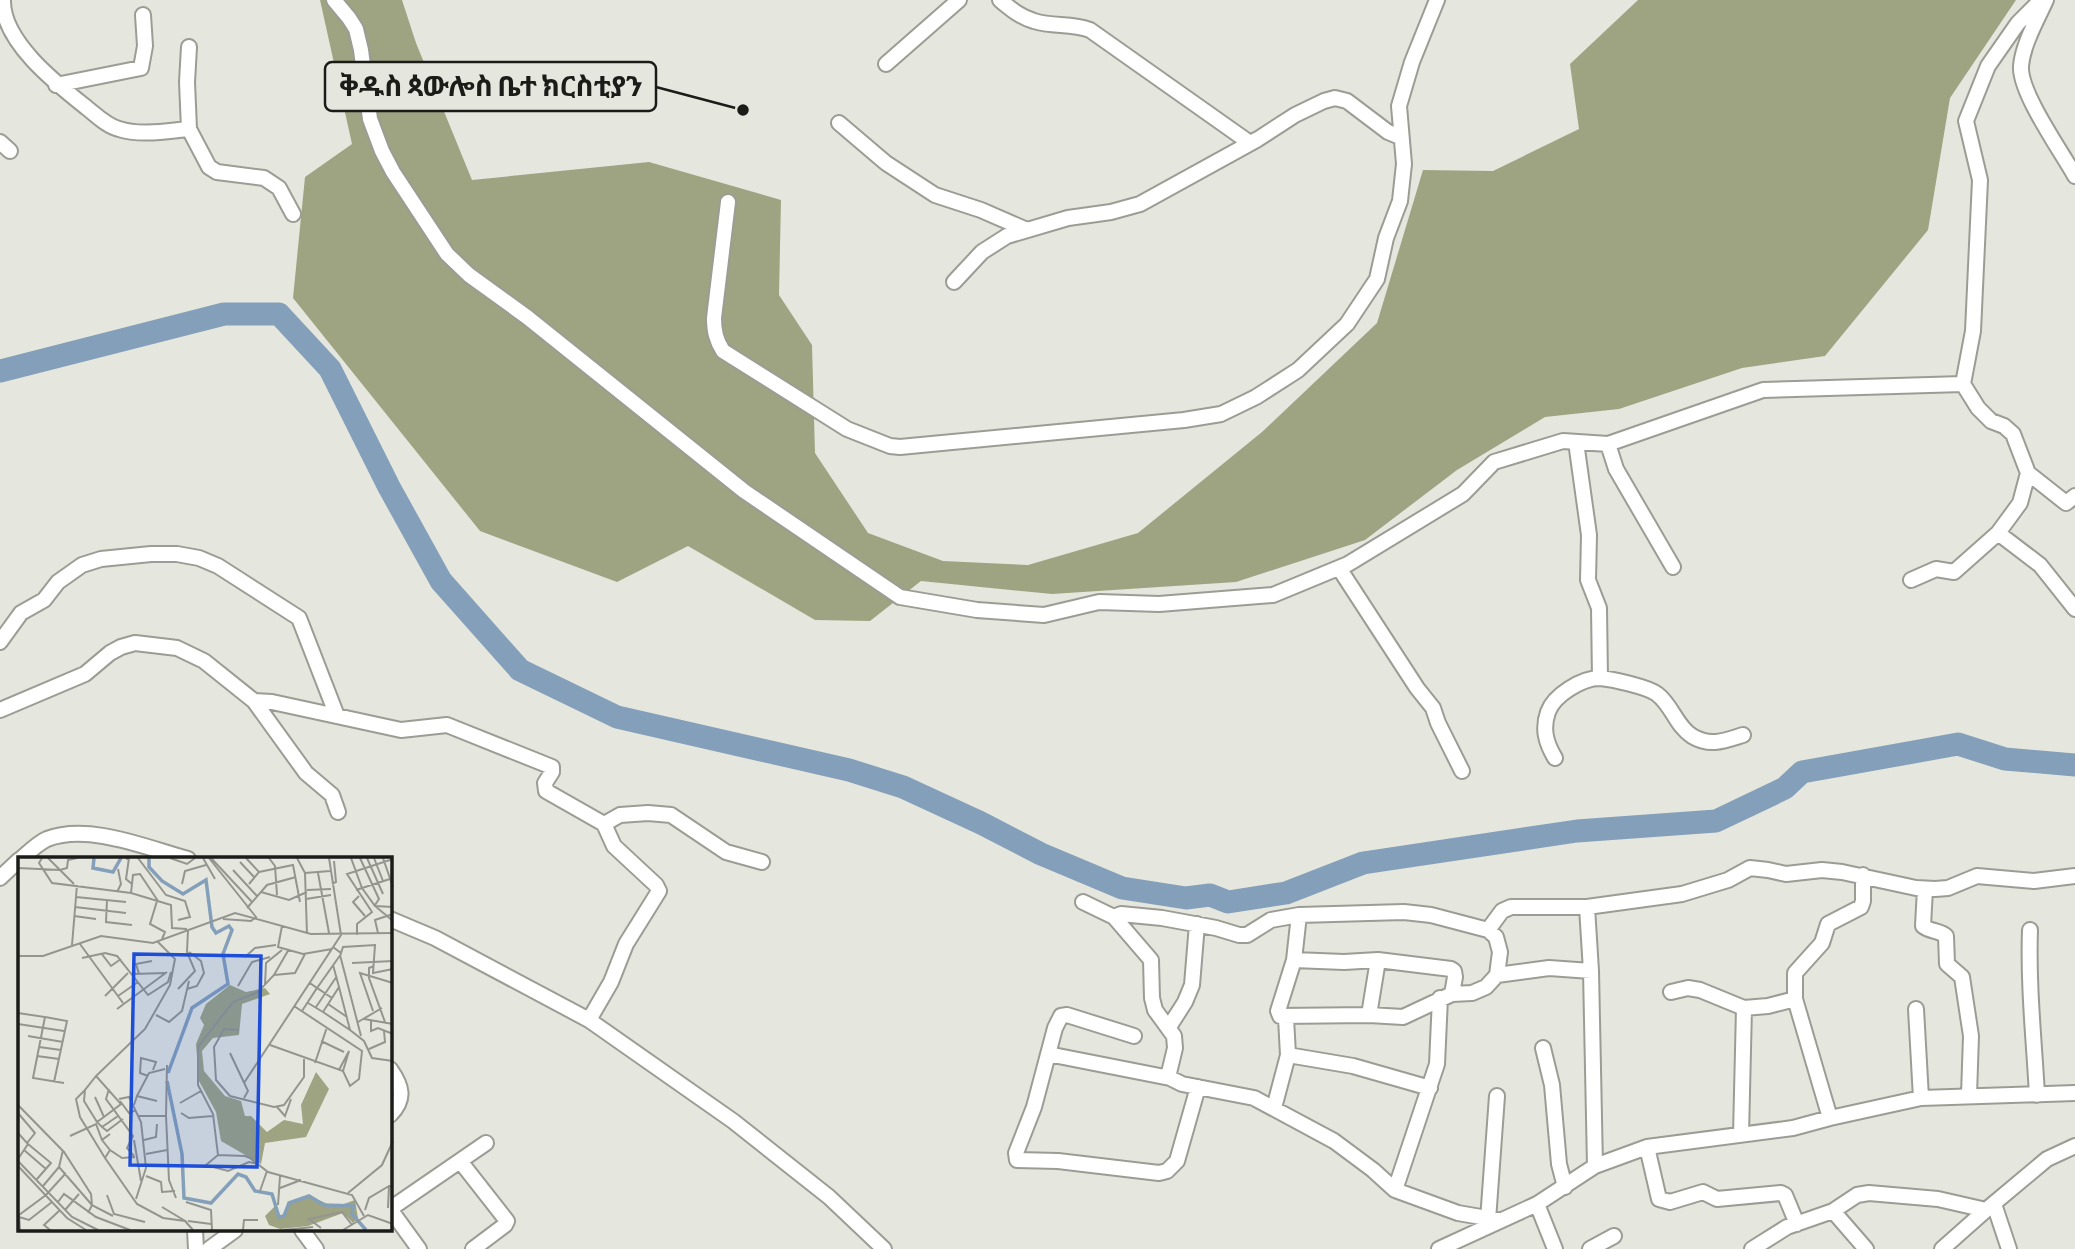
<svg xmlns="http://www.w3.org/2000/svg" width="2075" height="1249" viewBox="0 0 2075 1249" font-family="'Alegreya Sans','Noto Sans Ethiopic',sans-serif">
<rect width="100%" height="100%" fill="#e5e7de"/>
<path fill="#9ea482" d="M320 0H402L416 43 472 180 649 162 781 200 779 295 812 345 815 453 868 533 943 561 1028 565 1138 533 1262 432 1377 323 1423 170 1493 171 1579 129 1570 64 1638 0H2016L1950 98 1928 230 1825 356 1742 368 1619 409 1545 417 1457 470 1365 540 1236 582 1052 594 921 581 870 621 815 620 688 546 617 582 480 531 293 298 305 177 352 144Z"/>
<g fill="none" stroke-linecap="round" stroke-linejoin="round">
<path stroke="#849fb9" stroke-width="23" d="M0 371 224 314H279L330 369 389 487 441 581 520 670 617 717 849 770 903 787 981 823 1041 854 1122 888 1186 898 1210 895 1228 902 1286 893 1363 863 1577 831 1716 821 1785 788 1802 772 1958 744 2005 759 2075 765"/>
<defs>
<path id="minor" d="M3 0C2 42 58 85 87 108 97 116 107 126 119 129 140 136 167 131 189 129L209 167 217 172 264 178 279 188 293 214
M334 0 349 18 356 29 361 50 370 119 382 151 393 172 447 254 469 275 527 317 744 491 900 597 977 610 1044 615 1099 602 1159 604 1273 595 1348 564 1463 494 1494 462 1563 441 1608 444 1763 390 1963 384
M1000 0C1011 9 1020 17 1034 21 1053 27 1071 23 1090 30L1250 143
M2041 0 2018 23 1988 66 1966 121 1980 180 1973 331 1963 384 1978 408 1991 421 2004 426 2013 434 2028 473 2066 503 2075 496
M2046 0C2037 20 2023 44 2021 66 2019 92 2061 151 2075 176
M886 64 959 0
M56 85 141 68 145 46 143 15
M839 123 886 163 935 195 981 210 1027 230
M189 129 187 82 189 47
M0 142 10 151
M728 202 714 318C714 331 716 340 723 351L847 429 890 446 900 447 1184 420 1221 414 1256 397 1298 370 1347 324 1377 279 1386 238 1400 201 1404 164 1399 106 1412 62 1437 0
M954 282 982 252 1007 236 1068 218 1111 212 1140 204 1258 139 1295 115 1324 101 1335 98 1347 101 1388 132 1400 137
M1576 442 1589 535 1588 580 1599 608 1600 678
M1608 444 1616 469 1673 567
M1998 533 2040 565 2075 609
M1339 568 1417 688 1433 708 1438 723 1462 771
M1911 580 1936 569 1954 572 1998 533 2020 503 2028 473
M0 642 21 613 44 600 58 582 82 565 101 559 151 554H177L199 558 218 566 299 618 337 716
M254 701 272 702 401 730 447 725 552 767V772L545 783 546 791 604 824 614 846 656 885 659 891 626 944 611 982 589 1020
M0 710 85 674 110 653 121 647 135 643 177 648 204 661 254 701 306 773 332 795 338 812
M1555 758C1546 743 1542 729 1548 712 1554 695 1582 678 1600 678 1612 679 1648 687 1657 694 1672 705 1676 726 1692 736 1710 747 1724 741 1743 735
M604 824 620 815 648 813 671 815 726 852 762 862
M21 859C29 852 38 843 47 839 89 823 147 848 188 859
M0 878 19 860
M1925 889 1923 926C1931 932 1939 930 1946 936L1947 964 1962 977 1971 1036 1969 1095
M1083 902 1114 917 1151 960 1152 998 1155 1010 1174 1036 1175 1048 1169 1073 1170 1078 1182 1084 1254 1098 1334 1141 1373 1170 1395 1190
M1299 915 1294 960 1278 1011 1280 1016 1369 1015 1403 1017 1452 994 1455 977 1454 971 1451 969 1378 960
M1114 917 1121 914 1162 918 1216 928 1239 935H1247L1271 920 1299 915 1404 912 1431 915 1488 930 1496 937 1500 952 1497 975 1486 987 1472 993 1452 994
M390 919 435 938 589 1020 733 1121 829 1197 884 1249
M1488 930 1502 911 1511 907H1587
M2030 930C2028 985 2034 1040 2037 1095
M1294 960 1344 962 1378 960 1369 1015
M1497 975 1549 968 1591 971
M1671 992 1688 988 1700 990 1744 1008 1768 1006 1795 999 1830 1118
M1440 998 1437 1064 1395 1190 1458 1213 1498 1220
M1795 999V973L1822 943 1828 924 1861 907 1863 901V875
M1916 1009 1921 1098
M1169 1027 1185 1002 1192 985 1197 924
M1134 1036 1067 1015 1061 1016 1055 1028 1034 1107 1016 1153 1017 1160 1058 1161 1159 1173 1167 1171 1177 1161 1198 1087
M1543 1048 1552 1085 1559 1164 1565 1187
M1048 1054 1170 1078
M1288 1055 1353 1066 1430 1088
M390 1069C402 1086 406 1099 390 1115
M1274 1108 1288 1055 1286 1018
M1741 1135 1744 1008
M1647 1147 1659 1199 1670 1202 1703 1192 1717 1199 1781 1193 1785 1195 1797 1224
M460 1161 507 1221 505 1225 473 1249
M1595 1166 1591 971 1587 907 1682 894 1728 880 1750 868 1768 870 1786 874 1822 870 1842 872 1916 888 1935 889 1948 888 1977 876 2034 881 2075 876
M1537 1204 1555 1249
M1994 1204 2009 1249
M390 1209 486 1143
M390 1209 419 1249
M1833 1211 1857 1195 1869 1193 1938 1199 1986 1210 2047 1159 2075 1146
M1488 1220 1497 1096
M195 1230 196 1249
M302 1230 316 1249
M209 1249 235 1230
M1439 1249 1537 1204 1595 1166 1647 1147 1793 1128 1830 1118 1921 1098 2075 1093
M1590 1249 1614 1236
M1752 1249 1787 1227 1833 1211 1866 1249
M1942 1249 1986 1210"/>
</defs>
<use href="#minor" stroke="#9b9d94" stroke-width="18"/>
<use href="#minor" stroke="#fff" stroke-width="14"/>
</g>
<g transform="translate(18 857)">
<rect width="374" height="374" fill="#e5e7de"/>
<path d="M212 128 228 135 247 131 252 137 224 147 221 178 195 181 184 194 186 214 207 239 223 244 227 259H233L249 275 266 263 285 267 283 248 298 215 311 232 288 280 247 286 243 307 203 284 198 255 181 224 178 187 186 168 182 161 188 147ZM291 339 317 350 337 343 340 361 335 366 325 356 290 369 262 372 251 368 247 359 257 349 261 360 266 359 271 346Z" fill="#9ea482"/>
<path fill="none" stroke="#849fb9" stroke-width="3.5" d="M76 1 75 11 95 15 103 1M131 1V10L144 24 165 37 188 23 194 70 198 76 211 69 214 73 205 97 210 127 174 151 150 216M149 224 164 297 166 341 193 346 220 317 228 320 237 334 254 337 261 360 266 359 271 346 291 339 306 348 335 349 334 357 348 373"/>
<path fill="none" stroke="#94958f" stroke-width="2" d="M24 1 21 6 34 26 113 36 153 48 154 71 169 72M30 1 56 27M120 1 148 38 167 44 172 60 160 63M152 1 169 7 177 1M185 1 197 22M191 1 238 60 233 64 205 62M193 1 234 45M228 1 241 15 231 27M251 1 257 9 259 38M279 1 287 16 289 77M333 1 344 31 357 49 375 50M342 1 361 42 357 48M349 1 365 37M356 1 365 24M365 1 375 30M108 2 111 1 108 22 114 27M222 5 237 21M0 11 42 13 49 11 50 3 59 1M215 13 239 39M241 15 275 8 282 45M287 16 312 14M300 16 311 76M164 27 167 14 188 8M314 27 318 25 316 4M289 33 313 32M338 33 375 21M99 35 103 27 100 12M243 35 271 43 289 35M113 36 115 18 122 17 140 44M341 39 335 45 347 59M58 40 108 45M288 42 313 38M89 43 88 65 114 68M139 44 132 67 147 75 144 82M357 49 375 64M57 50 108 56M229 51 249 28 278 20M56 59 78 62M264 69 260 90 285 97 314 92M360 76 357 63 375 57M339 78V67L354 55 329 17 375 2M62 87 105 146M54 88 59 28M315 90 323 96 325 90 357 88 355 116 375 112M83 96 93 109 103 102M322 98 343 179M0 99H25L83 79 135 86 217 56 293 77 375 76M227 100 237 91 258 88M64 101 87 96 99 99 130 138 150 125 153 115M334 106 375 104M356 109 351 111V121L367 165M115 117 147 116M121 117 118 107 134 104M256 118 277 116 287 97M292 126 299 131 323 97M247 128 248 106 264 93M220 129 234 105 252 100M160 132 177 114 169 95 170 73M169 132 179 129 186 116 183 104 171 95M87 139 110 116M100 139 120 125M290 146 305 155 321 130 315 108M310 147 329 160M298 150 319 119M99 152 149 115M284 154 299 131 314 141M355 154 342 116 375 126M305 155 332 173 321 130M0 156 27 160 15 221 46 226M138 158 151 165 164 154 171 124M27 160 49 164 36 225M346 162 375 167M353 164V174L360 171 375 177M340 165 364 151M0 167 46 174M221 173 206 172 196 190 198 223 212 239 256 250 266 248 286 220V202M332 173 346 184 354 201 375 204M10 179 45 185M303 184 326 195M252 188 325 214 332 229 341 222 344 194 276 149M21 190 43 193M351 192 367 185 366 174M212 196 230 234 226 241M19 199 41 202M297 206 309 170M321 213 331 194 325 214M78 219 67 233 66 244 79 265M130 219 122 216 123 201 138 205 135 213M226 226 323 78 311 1M91 232 88 242 115 279 109 291 116 299M67 233 58 242 62 260 87 301M119 239 131 216 147 212M77 240 86 260 79 265 84 270 100 259M101 242 111 240 123 265 128 311 118 342M102 244 111 256 118 253M162 246 183 234M0 248 46 295 73 337 74 348M116 248 119 239 139 244M259 250 267 259 273 242M0 256 17 276 9 286M163 256 171 261 195 259M121 259H148L151 323 158 341M148 259 149 208M86 260 103 247 78 219 127 172 152 128 157 102 140 85M84 270 89 274 105 262M0 276 10 287 6 293M92 277 84 283 92 293 104 301 117 300M52 279 78 267 84 283M116 283 123 324M126 283 138 280 139 267M10 287 33 306 19 322M92 293 87 301 119 347 145 361 167 364 175 373M128 297 149 293M200 298 195 257 180 228V190L215 145 240 135 256 118 271 92M0 302 6 293 28 312M0 304 54 360 80 373M240 307 231 305 210 314 188 308 200 298 227 299 232 301 250 315 334 338 346 359M0 309 49 361 68 373M128 309H150M41 310 74 348M128 319 143 325 144 335 157 334M25 329 41 310 45 293M262 331 283 323M242 334 249 314M330 336 364 308 375 284M89 338 96 357 127 365M40 345 46 337 78 360 112 373M168 345 193 353 194 373M260 348 262 319M144 350 169 365M370 351 371 329H375M47 353 61 337M347 353 351 341 371 329M70 356 74 348 95 359M1 360 11 363 34 345M170 364 193 367M303 371 291 362 324 355 334 368M2 373 1 358 28 338 48 316M32 373 26 368 41 354M225 373 226 363H240M266 373 295 370M325 373 350 358 375 367"/>
<path fill="#1d4ed8" fill-opacity="0.15" stroke="#1d4ed8" stroke-width="3.5" d="M116 97 243 99 239 310 112 308Z"/>
<rect width="374" height="374" fill="none" stroke="#1b1b18" stroke-width="3.5"/>
</g>
<path fill="none" stroke="#1b1b18" stroke-width="2.5" d="M743 110L656 87"/>
<circle fill="#1b1b18" stroke="#e5e7de" stroke-width="2.5" cx="743" cy="110" r="7"/>
<rect fill="#e5e7de" stroke="#1b1b18" stroke-width="2.5" x="325" y="62" width="331" height="49" rx="7"/>
<g font-size="28" text-anchor="middle" font-weight="bold" fill="#1b1b18">
<text x="491" y="96">ቅዱስ ጳውሎስ ቤተ ክርስቲያን</text>
</g>
</svg>
